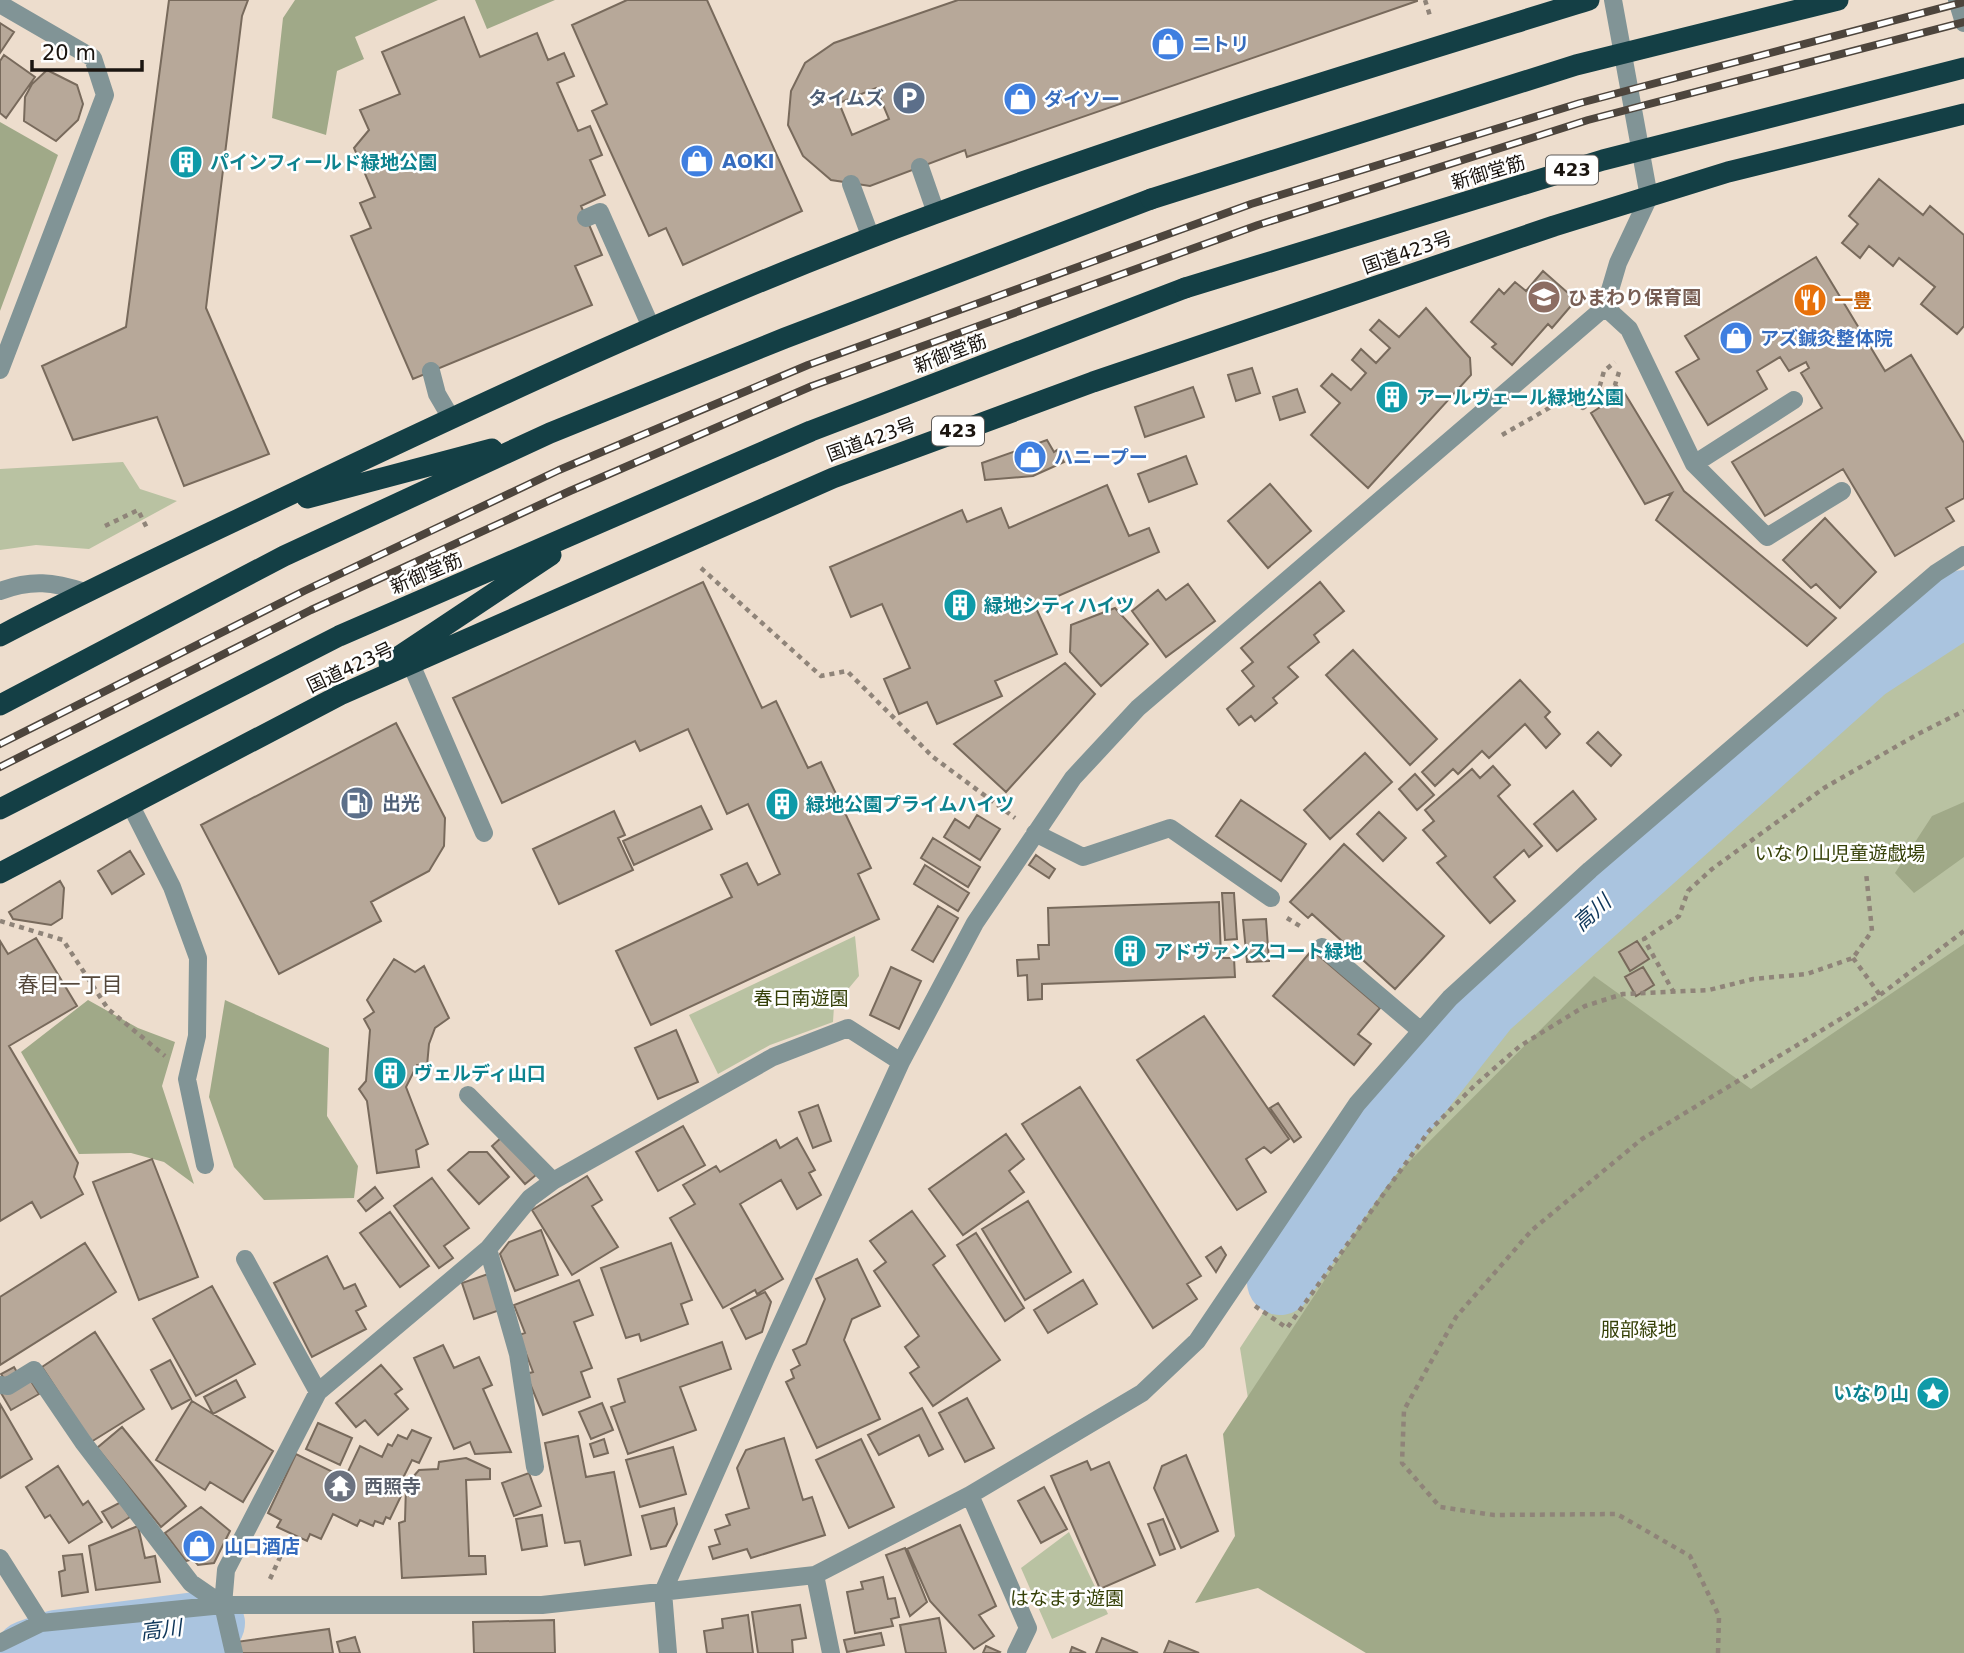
<svg xmlns="http://www.w3.org/2000/svg" width="1964" height="1653" viewBox="0 0 1964 1653" font-family="'DejaVu Sans','Noto Sans JP',sans-serif">
<rect width="100%" height="100%" fill="#edddcd"/>
<path fill="#b9c2a2" d="M123 462 140 489 177 501 89 549 36 545 0 550V469Z
M1964 580V1653L1272 1550 1240 1348 1463 1008Z
M855 936 859 976 834 1006 833 1022 770 1045 718 1074 689 1015Z
M1069 1532 1108 1614 1052 1639 1021 1568Z"/>
<path fill="#a0a988" d="M295 0H438L355 37 364 59 337 71 326 135 272 118 283 18Z
M475 0H555L487 29Z
M0 122 58 155 0 311Z
M1964 802V857L1914 893 1895 873 1932 816Z
M1964 944V1653H1366L1258 1588 1195 1603 1235 1536 1223 1434 1390 1181 1594 976 1751 1089Z
M88 1000 138 1028 175 1042 162 1086 194 1184 164 1162 131 1153 79 1154 21 1052Z
M225 1000 329 1048 327 1116 358 1166 354 1198 264 1200 234 1167 209 1097Z"/>
<g fill="none" stroke-linecap="round" stroke-linejoin="round">
<path stroke="#aac4df" stroke-width="66" d="M1280 1282 1356 1172 1486 1007 1866 667 1964 603
M28 1653 56 1643 212 1623"/>
</g>
<path fill="#b7a899" stroke="#786a5c" stroke-width="2" fill-rule="evenodd" d="M169 0H248L242 16 206 308 269 454 184 486 157 417 73 440 42 366 126 327Z
M627 0H707L802 211 683 265 666 228 649 236 592 111 607 104 572 25Z
M958 0H1417V1L967 157 965 150 870 186 831 180 803 156 788 125 791 91 805 63 834 43ZM876 88 889 119 852 135 839 103Z
M464 17 480 57 537 33 548 60 564 53 574 76 557 83 578 131 590 126 602 155 590 160 605 195 581 206 602 255 575 266 592 305 413 379 351 236 371 228 360 203 375 197 354 148 369 130 360 110 400 94 382 52Z
M0 23 14 32 0 53Z
M4 55 35 77 6 118 0 113V61Z
M47 70 77 85 83 104 78 120 56 141 24 121 25 97 32 84Z
M1879 179 1923 215 1930 206 1964 235V326L1957 334 1921 304 1935 287 1899 258 1893 266 1869 246 1860 258 1842 243 1858 224 1849 216Z
M1816 257 1885 371 1911 355 1964 443V498L1946 508 1954 521 1895 556 1843 469 1765 516 1732 462 1822 408 1801 373 1809 368 1806 362 1789 371 1780 357 1757 371 1767 389 1708 425 1676 372 1699 359 1685 336Z
M1543 271 1576 300 1552 328 1548 324 1512 365 1492 347 1496 344 1471 322 1499 289 1504 294 1515 282 1526 291Z
M1426 308 1470 358 1471 375 1368 488 1311 435 1340 403 1321 386 1332 374 1351 390 1366 373 1352 360 1361 349 1376 363 1390 348 1370 330 1379 320 1399 337Z
M1252 368 1260 393 1236 401 1228 375Z
M1193 387 1204 417 1145 437 1135 407Z
M1297 389 1305 412 1280 420 1273 397Z
M1624 392 1684 491 1836 618 1807 646 1656 520 1672 493 1645 504 1591 413Z
M1047 440 1054 452 1057 450 1064 462 1033 476 985 480 982 463Z
M1186 456 1197 484 1149 502 1138 474Z
M1270 484 1311 531 1268 568 1228 521Z
M1107 485 1129 536 1149 528 1159 552 1035 606 1057 654 995 681 1002 696 937 724 927 702 899 714 884 679 910 668 882 604 851 617 830 567 962 510 967 522 1001 508 1009 528Z
M1825 518 1876 572 1840 608 1816 584 1811 588 1783 560Z
M703 582 762 708 776 701 808 768 821 762 871 868 858 874 879 919 651 1025 616 951 732 897 721 875 747 863 758 885 780 874 748 804 727 814 688 729 640 751 635 741 502 803 453 698Z
M1320 582 1344 611 1314 635 1319 642 1288 667 1298 677 1273 698 1277 703 1255 721 1251 716 1239 725 1227 709 1254 686 1242 671 1253 662 1241 648Z
M1188 584 1215 621 1166 657 1132 611 1158 590 1166 600Z
M1115 608 1148 644 1101 686 1070 652 1071 625Z
M1353 650 1437 739 1410 765 1326 675Z
M1065 663 1095 694 1006 792 954 744Z
M1520 680 1550 712 1545 717 1560 734 1546 748 1525 724 1489 758 1482 751 1458 774 1453 769 1435 786 1422 772Z
M396 723 445 818 444 846 429 871 371 902 381 921 279 974 201 825Z
M1598 732 1621 755 1611 766 1587 743Z
M1365 753 1392 782 1330 839 1304 810Z
M1493 766 1510 785 1498 796 1542 846 1529 857 1524 850 1494 877 1515 901 1490 923 1437 863 1446 856 1423 830 1434 821 1425 810 1472 769 1480 778Z
M1415 774 1434 795 1417 810 1399 789Z
M1573 791 1596 819 1557 851 1534 824Z
M1241 800 1306 844 1281 881 1216 836Z
M701 806 712 829 634 865 623 841Z
M614 811 625 835 618 838 633 870 559 904 533 849Z
M1379 812 1406 838 1383 861 1357 834Z
M977 815 1000 829 980 860 944 837 955 819 969 828Z
M933 838 980 867 968 887 921 858Z
M1344 844 1444 936 1395 989 1312 914 1308 918 1290 902Z
M130 851 144 874 112 894 98 871Z
M1036 855 1055 869 1049 878 1029 865Z
M925 865 969 893 958 911 914 884Z
M60 881 64 888 62 918 51 925 13 919 9 912Z
M1222 893H1234L1237 939 1225 940Z
M1219 902 1221 958H1234L1235 977 1042 984V999L1028 1000 1027 975 1018 976 1017 960 1039 959 1038 945H1049L1048 908Z
M938 906 958 918 933 962 912 950Z
M1266 919 1269 961 1247 962 1243 920Z
M36 938 77 1006 9 1046 78 1163 74 1177 83 1194 41 1218 32 1202 0 1221V941L8 954Z
M1637 941 1649 959 1630 971 1619 952Z
M1312 950 1380 1008 1358 1034 1371 1044 1354 1065 1273 996Z
M394 959 415 972 424 966 449 1018 435 1028 429 1044 427 1066 417 1065 406 1087 428 1144 416 1150 419 1167 377 1173 367 1101 359 1089 366 1081 370 1030 364 1019 374 1012 367 1000Z
M891 967 921 981 899 1029 870 1015Z
M1643 967 1654 985 1636 996 1625 977Z
M1204 1016 1289 1139 1271 1153 1264 1147 1246 1159 1266 1192 1237 1210 1137 1060Z
M676 1030 698 1082 658 1099 635 1048Z
M1080 1087 1201 1276 1187 1284 1197 1299 1153 1328 1022 1124Z
M1278 1103 1301 1137 1294 1142 1270 1108Z
M818 1105 831 1141 813 1148 799 1112Z
M683 1126 705 1165 658 1191 636 1152Z
M1006 1134 1024 1159 1009 1171 1024 1192 963 1235 929 1189Z
M502 1137 536 1175 525 1184 492 1146Z
M797 1138 815 1170 809 1173 821 1195 797 1209 781 1180 740 1204 783 1279 757 1294 755 1290 723 1308 670 1218 695 1204 683 1185 716 1166 720 1172 776 1140 780 1148Z
M469 1152H487L509 1177 479 1204 448 1170Z
M152 1159 198 1277 139 1300 93 1182Z
M587 1176 602 1200 592 1206 618 1247 572 1275 532 1210Z
M432 1178 469 1228 444 1246 453 1258 439 1268 394 1206Z
M375 1187 383 1198 366 1211 358 1201Z
M1028 1201 1071 1272 1025 1300 982 1229Z
M912 1211 945 1256 933 1265 1000 1360 933 1406 910 1373 919 1367 905 1347 919 1336 874 1271 886 1262 870 1241Z
M390 1212 429 1266 400 1287 360 1233Z
M541 1230 558 1275 515 1291 500 1254 509 1242Z
M976 1233 1024 1308 1005 1321 957 1245Z
M85 1243 116 1292 0 1365V1297Z
M671 1243 692 1300 681 1304 688 1324 641 1341 639 1334 626 1338 601 1268Z
M1221 1247 1226 1255 1216 1272 1206 1257Z
M327 1256 344 1289 355 1284 366 1306 356 1311 366 1329 312 1357 274 1283Z
M857 1259 880 1306 852 1319 844 1340 880 1419 817 1448 786 1382 794 1378 791 1370 800 1365 793 1350 806 1344 825 1299 816 1279Z
M488 1274 500 1310 474 1319 462 1283Z
M579 1280 593 1315 574 1322 592 1368 581 1372 590 1397 543 1415 526 1374 533 1372 519 1335 525 1333 514 1305Z
M1083 1280 1097 1304 1048 1333 1034 1310Z
M212 1286 255 1364 196 1396 153 1319Z
M765 1292 771 1302 762 1332 746 1339 731 1309Z
M95 1332 144 1409 91 1442 42 1367Z
M722 1342 731 1369 680 1387 696 1430 628 1454 611 1407 625 1402 618 1379Z
M443 1345 454 1368 479 1357 492 1385 483 1389 511 1452 475 1454 470 1442 454 1449 414 1358Z
M170 1360 191 1399 172 1409 151 1370Z
M381 1365 402 1389 395 1394 408 1409 378 1435 365 1420 356 1427 336 1403Z
M14 1367 18 1374 5 1380 1 1374Z
M29 1378 39 1394 11 1410 1 1393Z
M236 1380 245 1397 213 1414 204 1397Z
M967 1398 994 1448 965 1462 939 1413Z
M192 1401 273 1451 243 1502 210 1482 205 1490 156 1460Z
M602 1403 613 1430 591 1439 579 1412Z
M0 1404 32 1459 0 1478Z
M922 1408 943 1449 929 1456 919 1435 879 1455 868 1435Z
M318 1423 352 1438 340 1465 306 1449Z
M122 1427 186 1506 161 1527 97 1448Z
M412 1430 431 1438 419 1463 412 1460 395 1494 401 1496 390 1519 386 1517 383 1524 375 1521 373 1526 360 1520 357 1526 333 1514 321 1539 310 1534 307 1541 277 1527 281 1520 268 1513 296 1454 345 1478 360 1446 382 1457 388 1444 392 1446 398 1435 407 1439Z
M578 1436 586 1477 614 1472 631 1555 585 1565 580 1541 565 1543 545 1443Z
M784 1438 803 1500 812 1497 825 1535 751 1558 747 1549 713 1559 709 1547 720 1544 715 1530 730 1525 726 1515 749 1508 737 1468 746 1450Z
M604 1439 608 1453 594 1457 590 1444Z
M861 1439 894 1507 849 1528 816 1460Z
M673 1447 686 1494 640 1507 626 1460Z
M1186 1455 1218 1531 1181 1548 1154 1488 1162 1466Z
M466 1458 490 1469V1479L466 1480 469 1556H485L486 1574 402 1578 399 1523 405 1521 406 1485 419 1470 438 1469 439 1462Z
M1087 1461 1091 1470 1109 1462 1155 1565 1100 1589 1051 1476Z
M58 1466 83 1505 88 1501 102 1522 69 1543 50 1515 45 1518 26 1487Z
M529 1473 541 1506 514 1516 502 1483Z
M1044 1487 1067 1529 1041 1543 1018 1501Z
M121 1502 130 1517 112 1528 102 1512Z
M201 1507 230 1531 214 1563 198 1565 193 1559 186 1561 165 1533Z
M674 1508 677 1524 666 1546 651 1549 642 1516Z
M542 1515 547 1546 522 1550 516 1519Z
M1163 1519 1175 1549 1160 1555 1148 1524Z
M960 1525 996 1606 979 1615 994 1636 974 1649 930 1601 907 1549Z
M138 1526 145 1558 155 1556 160 1582 96 1590 89 1546Z
M905 1548 927 1602 910 1616 886 1555Z
M82 1554 88 1592 62 1596 59 1572 65 1570 63 1556Z
M883 1577 888 1599 895 1598 899 1617 891 1619 893 1626 855 1633 847 1592 863 1589 861 1582Z
M800 1605 806 1638 792 1640 793 1653H758L752 1612Z
M748 1615 753 1653H707L704 1631 723 1628 722 1619Z
M939 1618 946 1653H906L900 1625Z
M554 1620 555 1653H474L473 1622Z
M329 1629 333 1653H238L236 1642Z
M881 1633 884 1645 847 1652 844 1640Z
M355 1637 360 1653H340L337 1642Z
M1102 1638 1138 1653H1096Z
M1169 1641 1199 1653H1164Z
M986 1646 1000 1652 999 1653H983Z
M1072 1647 1086 1653H1070Z"/>
<g fill="none" stroke-linecap="round" stroke-linejoin="round">
<path stroke="#8f8479" stroke-width="4.5" stroke-dasharray="5 5" stroke-linecap="butt" d="M1425 0 1431 19
M1615 385 1621 394
M1597 396 1604 371 1615 362
M1502 435 1563 400 1583 408 1615 385 1619 372
M105 526 138 510 148 530
M701 568 821 676 847 671 933 757 1015 818
M1287 918 1303 928
M0 921 63 940 108 1009 165 1056
M1853 958 1880 995
M1674 993 1644 939 1679 916 1688 891 1712 869 1824 788 1918 734 1964 711
M1255 1306 1287 1328 1429 1131 1474 1086 1520 1046 1585 1006 1623 994 1709 990 1753 979 1807 974 1853 958 1872 931 1866 872
M270 1579 287 1542
M1718 1653 1719 1616 1690 1556 1617 1514 1494 1515 1440 1507 1402 1463 1404 1410 1456 1317 1532 1230 1642 1139 1880 995 1964 931"/>
<path stroke="#819496" stroke-width="18" d="M1957 0 1964 23
M0 4 93 58 105 95 0 370
M920 167 936 213
M851 184 871 238
M586 218 600 212 651 327
M1605 307 1629 329 1694 464 1767 537 1842 491
M431 371 437 394 451 418
M1694 464 1794 400
M0 591C32 579 53 582 85 592
M411 664 484 833
M130 804 172 887 198 958 197 1036 187 1079 205 1165
M1035 833 1083 857 1170 828 1271 898
M1322 947 1421 1031
M468 1095 553 1181
M488 1249 518 1354 535 1467
M245 1259 318 1392
M0 1385 8 1386 34 1370 83 1442 191 1583 223 1605
M970 1495 1028 1628 1016 1653
M0 1558 41 1623
M815 1575 831 1653
M0 1643 41 1623 223 1605H542L815 1575 970 1495 1142 1393 1197 1341 1357 1104 1450 998 1590 870 1936 573 1964 555
M234 1653 223 1605 226 1570 318 1392 488 1249 530 1198 553 1181 773 1057 848 1028 901 1062
M668 1653 663 1592 765 1360 901 1062 975 923 1073 778 1138 708 1605 307 1618 263 1649 197 1613 0"/>
<path stroke="#143f45" stroke-width="21" d="M307 498 492 449
M0 636C107 580 217 530 325 478 525 383 726 290 934 214 1149 134 1369 68 1589 0
M389 663 551 555
M0 705 284 556 550 433 785 338 1151 199
M0 809 339 636 811 431 1185 288
M0 873 340 695 833 478 1093 382 1554 226 1728 172 1964 114"/>
<defs>
<path id="rail" d="M0 744 304 591 559 470 808 365 1251 204 1580 103 1964 2
M0 767 311 610 570 491 812 386 1258 225 1588 120 1964 22"/>
</defs>
<use href="#rail" stroke="#4d453d" stroke-width="8"/>
<use href="#rail" stroke="#fff" stroke-width="5" stroke-dasharray="16" stroke-linecap="butt"/>
<path stroke="#143f45" stroke-width="21" d="M1151 199 1576 65 1838 0
M1185 288 1603 160 1964 68"/>
</g>
<defs>
<symbol id="shop-disc" viewBox="-11 -11 22 22"><circle r="9.5" fill="#3f7fe0" stroke="#fff"/><path d="M-5-2.5h2.3a2.7 3.5 0 0 1 5.4 0H5L5.5 6h-11ZM-1.5-2.5h3a1.5 2.3 0 0 0-3 0Z" fill="#fff"/></symbol>
<symbol id="parking-disc" viewBox="-11 -11 22 22"><circle r="9.5" fill="#5c6f8a" stroke="#fff"/><path d="M-3.5-5.5H1a3.5 3.5 0 0 1 0 7H-1V5.5H-3.5ZM-1-3.4V-.6H.8a1.4 1.4 0 0 0 0-2.8Z" fill="#fff"/></symbol>
<symbol id="building-disc" viewBox="-11 -11 22 22"><circle r="9.5" fill="#0f9aa8" stroke="#fff"/><path d="M-4-6H4V6H1V3H-1V6H-4ZM-2.5-4.3h1.7v1.8h-1.7ZM.8-4.3h1.7v1.8H.8ZM-2.5-1h1.7V.8h-1.7ZM.8-1h1.7V.8H.8Z" fill="#fff"/></symbol>
<symbol id="school-disc" viewBox="-11 -11 22 22"><circle r="9.5" fill="#8d6e63" stroke="#fff"/><path d="M0-5L7-2L0 1L-7-2ZM-4 1L0 2.5L4 1V4Q0 6-4 4Z" fill="#fff"/></symbol>
<symbol id="restaurant-disc" viewBox="-11 -11 22 22"><circle r="9.5" fill="#e8710a" stroke="#fff"/><path d="M-5-6h1v4h1v-4h1v4h1v-4h1v5L-1.5 .5V6h-2V.5L-5-1ZM5-6V6H3V1.5H1.5Q1.5-4 5-6Z" fill="#fff"/></symbol>
<symbol id="fuel-disc" viewBox="-11 -11 22 22"><circle r="9.5" fill="#5c6f8a" stroke="#fff"/><path d="M-5.5-6h7V0h2V4h1.3V-2.5L3-4.5l.8-.8L6-3V5H2.5V1h-1V6h-7ZM-4.2-4.7v3.2H.2V-4.7Z" fill="#fff"/></symbol>
<symbol id="sight-disc" viewBox="-11 -11 22 22"><circle r="9.5" fill="#0f9aa8" stroke="#fff"/><path d="M0-6L1.8-2.2L6-1.7L2.9 1.2L3.7 5.4L0 3.3L-3.7 5.4L-2.9 1.2L-6-1.7L-1.8-2.2Z" fill="#fff"/></symbol>
<symbol id="temple-disc" viewBox="-11 -11 22 22"><circle r="9.5" fill="#6b7280" stroke="#fff"/><path d="M0-6L5-2H3V0L6.5 2.5H4V6H1.5V3h-3V6H-4V2.5H-6.5L-3 0V-2H-5Z" fill="#fff"/></symbol>
</defs>
<g fill-rule="evenodd">
<use href="#shop-disc" x="1149" y="25" width="38" height="38"/>
<use href="#parking-disc" x="890" y="79" width="38" height="38"/>
<use href="#shop-disc" x="1001" y="80" width="38" height="38"/>
<use href="#shop-disc" x="678" y="142" width="38" height="38"/>
<use href="#building-disc" x="167" y="143" width="38" height="38"/>
<use href="#school-disc" x="1525" y="278" width="38" height="38"/>
<use href="#restaurant-disc" x="1791" y="281" width="38" height="38"/>
<use href="#shop-disc" x="1717" y="319" width="38" height="38"/>
<use href="#building-disc" x="1373" y="378" width="38" height="38"/>
<use href="#shop-disc" x="1011" y="438" width="38" height="38"/>
<use href="#building-disc" x="941" y="586" width="38" height="38"/>
<use href="#fuel-disc" x="338" y="784" width="38" height="38"/>
<use href="#building-disc" x="763" y="785" width="38" height="38"/>
<use href="#building-disc" x="1111" y="932" width="38" height="38"/>
<use href="#building-disc" x="371" y="1054" width="38" height="38"/>
<use href="#sight-disc" x="1914" y="1374" width="38" height="38"/>
<use href="#temple-disc" x="321" y="1467" width="38" height="38"/>
<use href="#shop-disc" x="180" y="1527" width="38" height="38"/>
</g>
<g text-anchor="middle" stroke-width="5" stroke-linejoin="round" paint-order="stroke">
<g fill="#fff" stroke="#5f5b58" stroke-width="2">
<rect x="1546" y="155.5" width="52" height="29" rx="5"/>
<rect x="932" y="416.5" width="52" height="29" rx="5"/>
</g>
<g font-size="18" font-weight="bold" fill="#1b1510">
<text x="1572" y="176">423</text>
<text x="958" y="437">423</text>
</g>
<g font-size="19" font-weight="bold" fill="#366cbe" stroke="#fff" text-anchor="start">
<text x="1192" y="51">ニトリ</text>
<text x="1044" y="106">ダイソー</text>
<text x="722" y="168">AOKI</text>
<text x="1760" y="345">アズ鍼灸整体院</text>
<text x="1054" y="464">ハニープー</text>
<text x="224" y="1553">山口酒店</text>
</g>
<g font-size="19" font-weight="bold" fill="#4e5e75" stroke="#fff" text-anchor="end">
<text x="884" y="105">タイムズ</text>
<text x="382" y="810" text-anchor="start">出光</text>
</g>
<g font-size="19" font-weight="bold" fill="#0d838f" stroke="#fff" text-anchor="start">
<text x="210" y="169">パインフィールド緑地公園</text>
<text x="1416" y="404">アールヴェール緑地公園</text>
<text x="984" y="612">緑地シティハイツ</text>
<text x="806" y="811">緑地公園プライムハイツ</text>
<text x="1154" y="958">アドヴァンスコート緑地</text>
<text x="414" y="1080">ヴェルディ山口</text>
<text x="1909" y="1400" text-anchor="end">いなり山</text>
</g>
<g font-size="19" fill="#1b1510" stroke="#fff">
<text transform="translate(1488 172) rotate(-17)" y="7">新御堂筋</text>
<text transform="translate(1407 252) rotate(-19)" y="7">国道423号</text>
<text transform="translate(950 353) rotate(-21)" y="7">新御堂筋</text>
<text transform="translate(871 439) rotate(-20)" y="7">国道423号</text>
<text transform="translate(426 573) rotate(-23)" y="7">新御堂筋</text>
<text transform="translate(350 667) rotate(-25)" y="7">国道423号</text>
</g>
<g font-size="19" font-weight="bold" fill="#785e54" stroke="#fff" text-anchor="start">
<text x="1568" y="304">ひまわり保育園</text>
</g>
<g font-size="19" font-weight="bold" fill="#c56008" stroke="#fff" text-anchor="start">
<text x="1834" y="307">一豊</text>
</g>
<g font-size="19" fill="#354007" stroke="#fff">
<text x="1840" y="860">いなり山児童遊戯場</text>
<text x="801" y="1005">春日南遊園</text>
<text x="1639" y="1336">服部緑地</text>
<text x="1067" y="1605">はなます遊園</text>
</g>
<g font-size="19" font-weight="bold" fill="#5b616d" stroke="#fff" text-anchor="start">
<text x="364" y="1493">西照寺</text>
</g>
<g font-size="21" font-style="italic" fill="#0e365a" stroke="#fff">
<text transform="translate(1592 913) rotate(-42)" y="7">高川</text>
<text transform="translate(161 1630) rotate(-7)" y="7">高川</text>
</g>
<g font-size="21" fill="#55483b" stroke="#fff">
<text x="70" y="992">春日一丁目</text>
</g>
</g>
<path d="M32 60v10h110v-10" fill="none" stroke="#1b1510" stroke-width="3.5"/>
<text x="42" y="60" font-size="21" fill="#1b1510" stroke="#ffffff" stroke-width="5" paint-order="stroke">20 m</text>
</svg>
